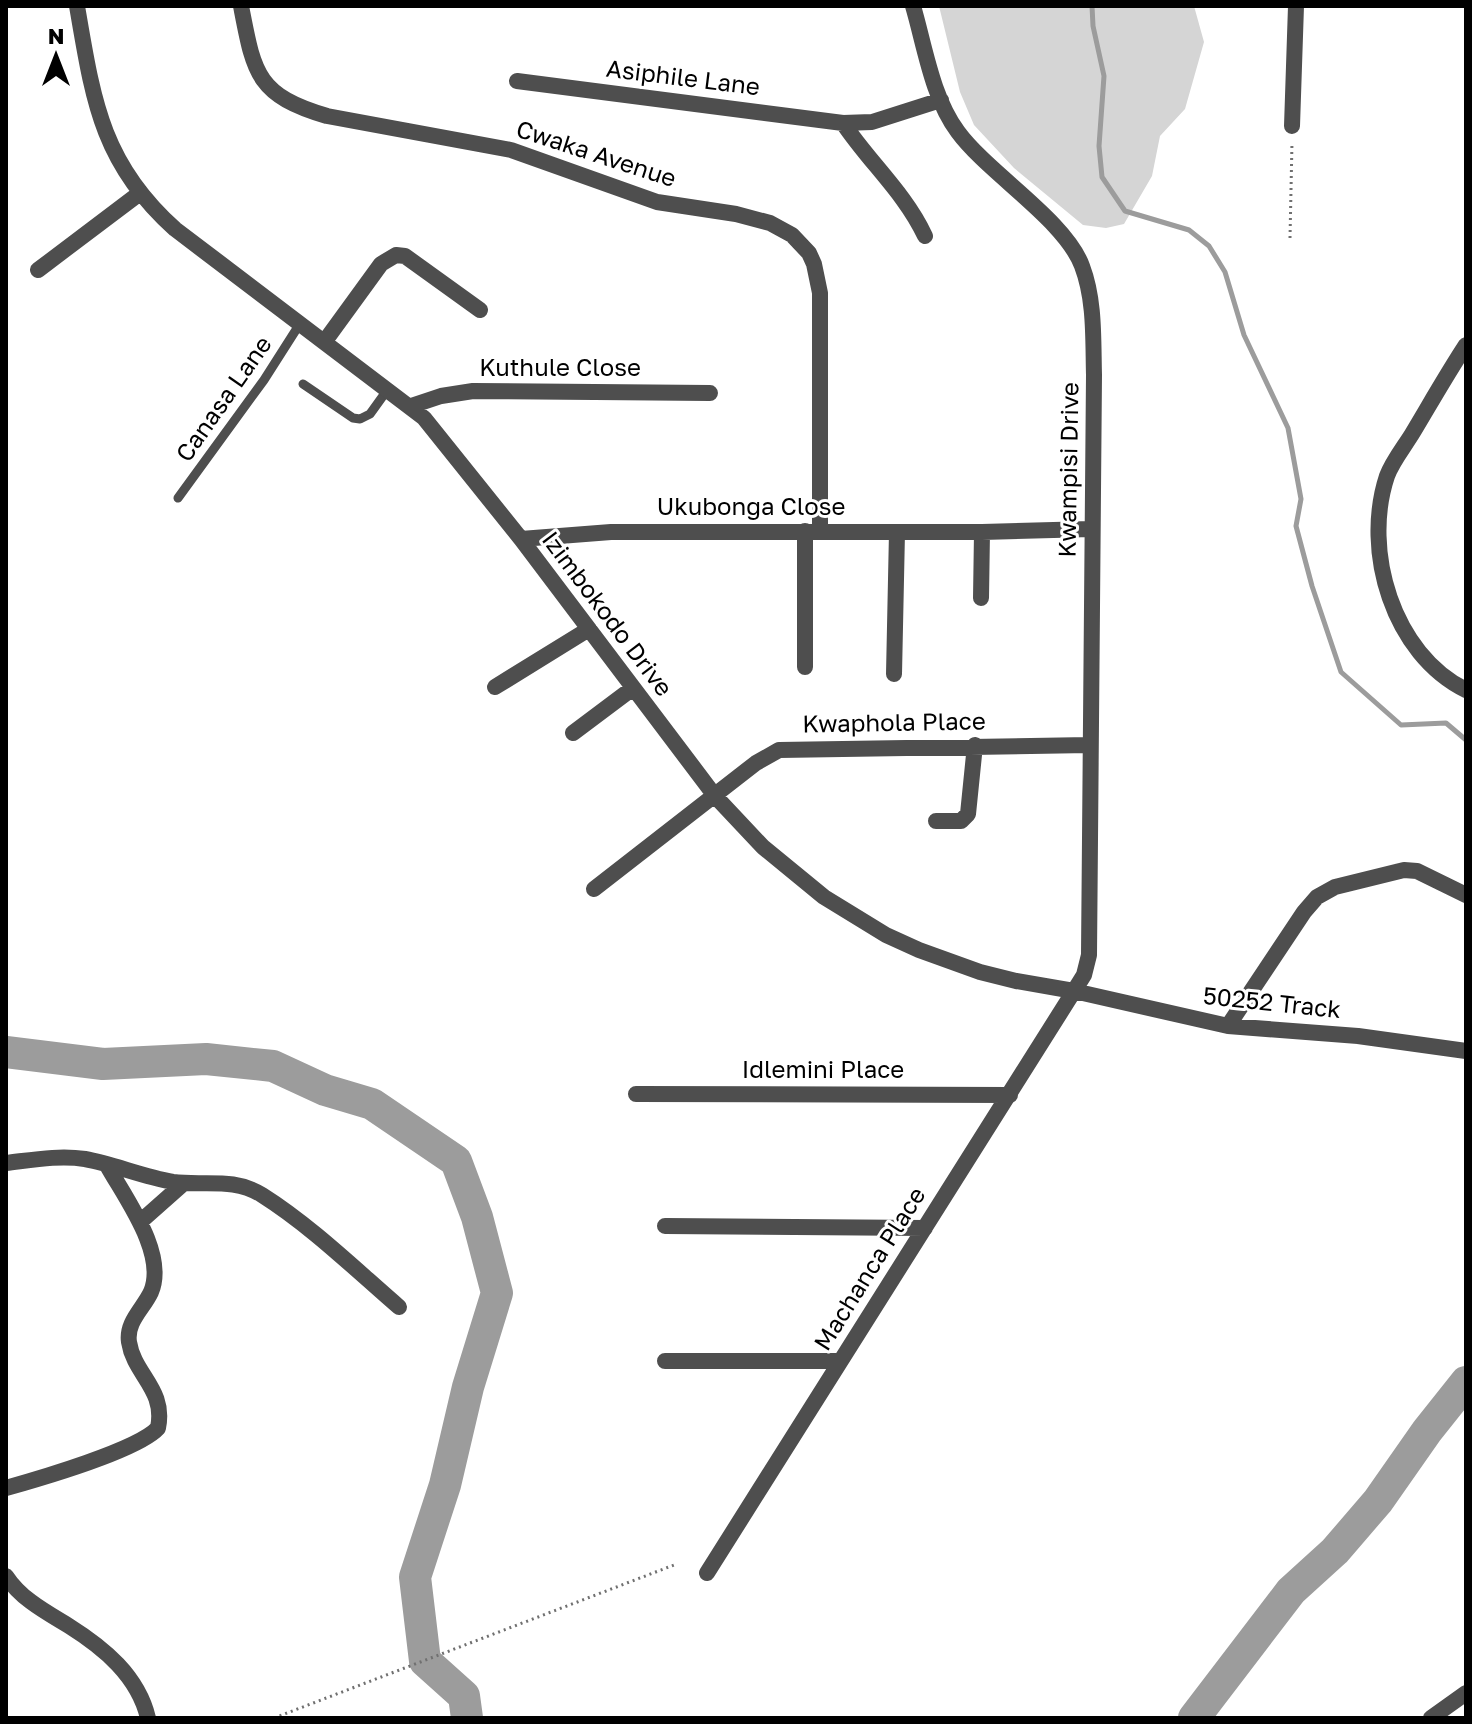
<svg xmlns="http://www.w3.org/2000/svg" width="1472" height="1724" viewBox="0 0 1472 1724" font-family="'Golos Text',sans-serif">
<rect width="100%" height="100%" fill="#fff"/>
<path fill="#d5d5d5" d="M939 6H1194L1204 42 1185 109 1160 136 1152 176 1124 224 1106 228 1083 225 1014 168 974 125 960 92Z"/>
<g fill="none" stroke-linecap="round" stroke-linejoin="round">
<path stroke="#9c9c9c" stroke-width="5" d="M1092 6 1093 26 1104 76 1099 146 1102 177 1125 211 1189 230 1209 246 1225 272 1244 335 1288 428 1301 499 1296 526 1312 586 1341 672 1401 725 1446 723 1466 740"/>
<path stroke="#9c9c9c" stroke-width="32" d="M6 1052 103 1064 206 1059 273 1066 325 1090 372 1104 456 1161 477 1217 497 1293 468 1387 445 1485 415 1577 425 1661 464 1696 467 1718
M1194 1718 1291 1591 1335 1551 1378 1501 1427 1431 1466 1382"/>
<path stroke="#707070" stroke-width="3" stroke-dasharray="2 4" stroke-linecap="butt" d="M1290 238 1292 142
M274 1718 674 1565"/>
<path stroke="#4e4e4e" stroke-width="9" d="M303 384 353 418 360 419 370 414 388 389
M178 498 264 380 301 322"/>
<path stroke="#4e4e4e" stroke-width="16" d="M77 6C93 99 101 163 175 229L424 418 521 539 715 796 763 847 824 897 886 935 919 950 980 972 1016 981 1074 991 1228 1026 1358 1036 1466 1051
M241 6C254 73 256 95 327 116L511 150 657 202 736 214 770 223 792 235 809 253 814 264 820 293V531
M517 81 843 123 872 122 941 100
M843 123C869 162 905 193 925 236
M1292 126 1296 6
M38 270 140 193
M325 341 381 264 396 255 405 256 480 310
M1466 345C1447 374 1430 404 1412 434 1404 447 1392 462 1387 476 1362 551 1393 654 1466 690
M411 406 441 396 473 391 710 393
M521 539 611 532H982L1091 529
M981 598 982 532
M805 667V531
M894 674 897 532
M495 687 589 629
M573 733 633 688
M936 821H961L968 814 975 745
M594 889 756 763 779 750 1089 745
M1228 1026 1304 912 1317 897 1335 887 1404 870 1417 871 1466 895
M636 1094 1010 1095
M6 1163C32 1160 59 1155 85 1159 113 1164 143 1177 173 1182 204 1186 234 1177 262 1195 311 1226 355 1269 399 1307
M140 1222 184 1183
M665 1226 925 1228
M665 1361H840
M6 1488C38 1479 138 1450 158 1428 166 1389 134 1375 129 1342 126 1322 143 1309 151 1292 167 1254 126 1199 108 1167
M707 1573 1074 991 1084 975 1089 955 1094 375C1093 339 1095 300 1082 266 1065 220 989 174 958 132 932 97 925 47 913 6
M6 1576C21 1599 46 1612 69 1626 104 1648 138 1676 148 1718
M1431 1718 1466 1693"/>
</g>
<g text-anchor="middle" stroke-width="6" stroke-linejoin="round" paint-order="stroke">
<g font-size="24" fill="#000" stroke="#fff">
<text transform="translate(683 78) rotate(7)" y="8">Asiphile Lane</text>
<text transform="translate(596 154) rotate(18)" y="8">Cwaka Avenue</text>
<text x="560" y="376">Kuthule Close</text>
<text transform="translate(224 399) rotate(-55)" y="8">Canasa Lane</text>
<text transform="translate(1069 470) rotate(-89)" y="8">Kwampisi Drive</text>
<text x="751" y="515">Ukubonga Close</text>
<text transform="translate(607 614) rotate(53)" y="8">Izimbokodo Drive</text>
<text transform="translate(894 723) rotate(-1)" y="8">Kwaphola Place</text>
<text transform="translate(1272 1003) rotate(6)" y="8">50252 Track</text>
<text x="823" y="1078">Idlemini Place</text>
<text transform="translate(870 1269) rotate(-58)" y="8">Machanca Place</text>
</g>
</g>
<rect width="1472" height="1724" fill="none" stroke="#000000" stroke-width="16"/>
<g transform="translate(56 56)" stroke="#ffffff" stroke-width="6" paint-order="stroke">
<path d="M0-6L14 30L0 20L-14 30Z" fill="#000000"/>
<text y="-12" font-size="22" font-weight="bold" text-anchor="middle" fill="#000000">N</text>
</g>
</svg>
